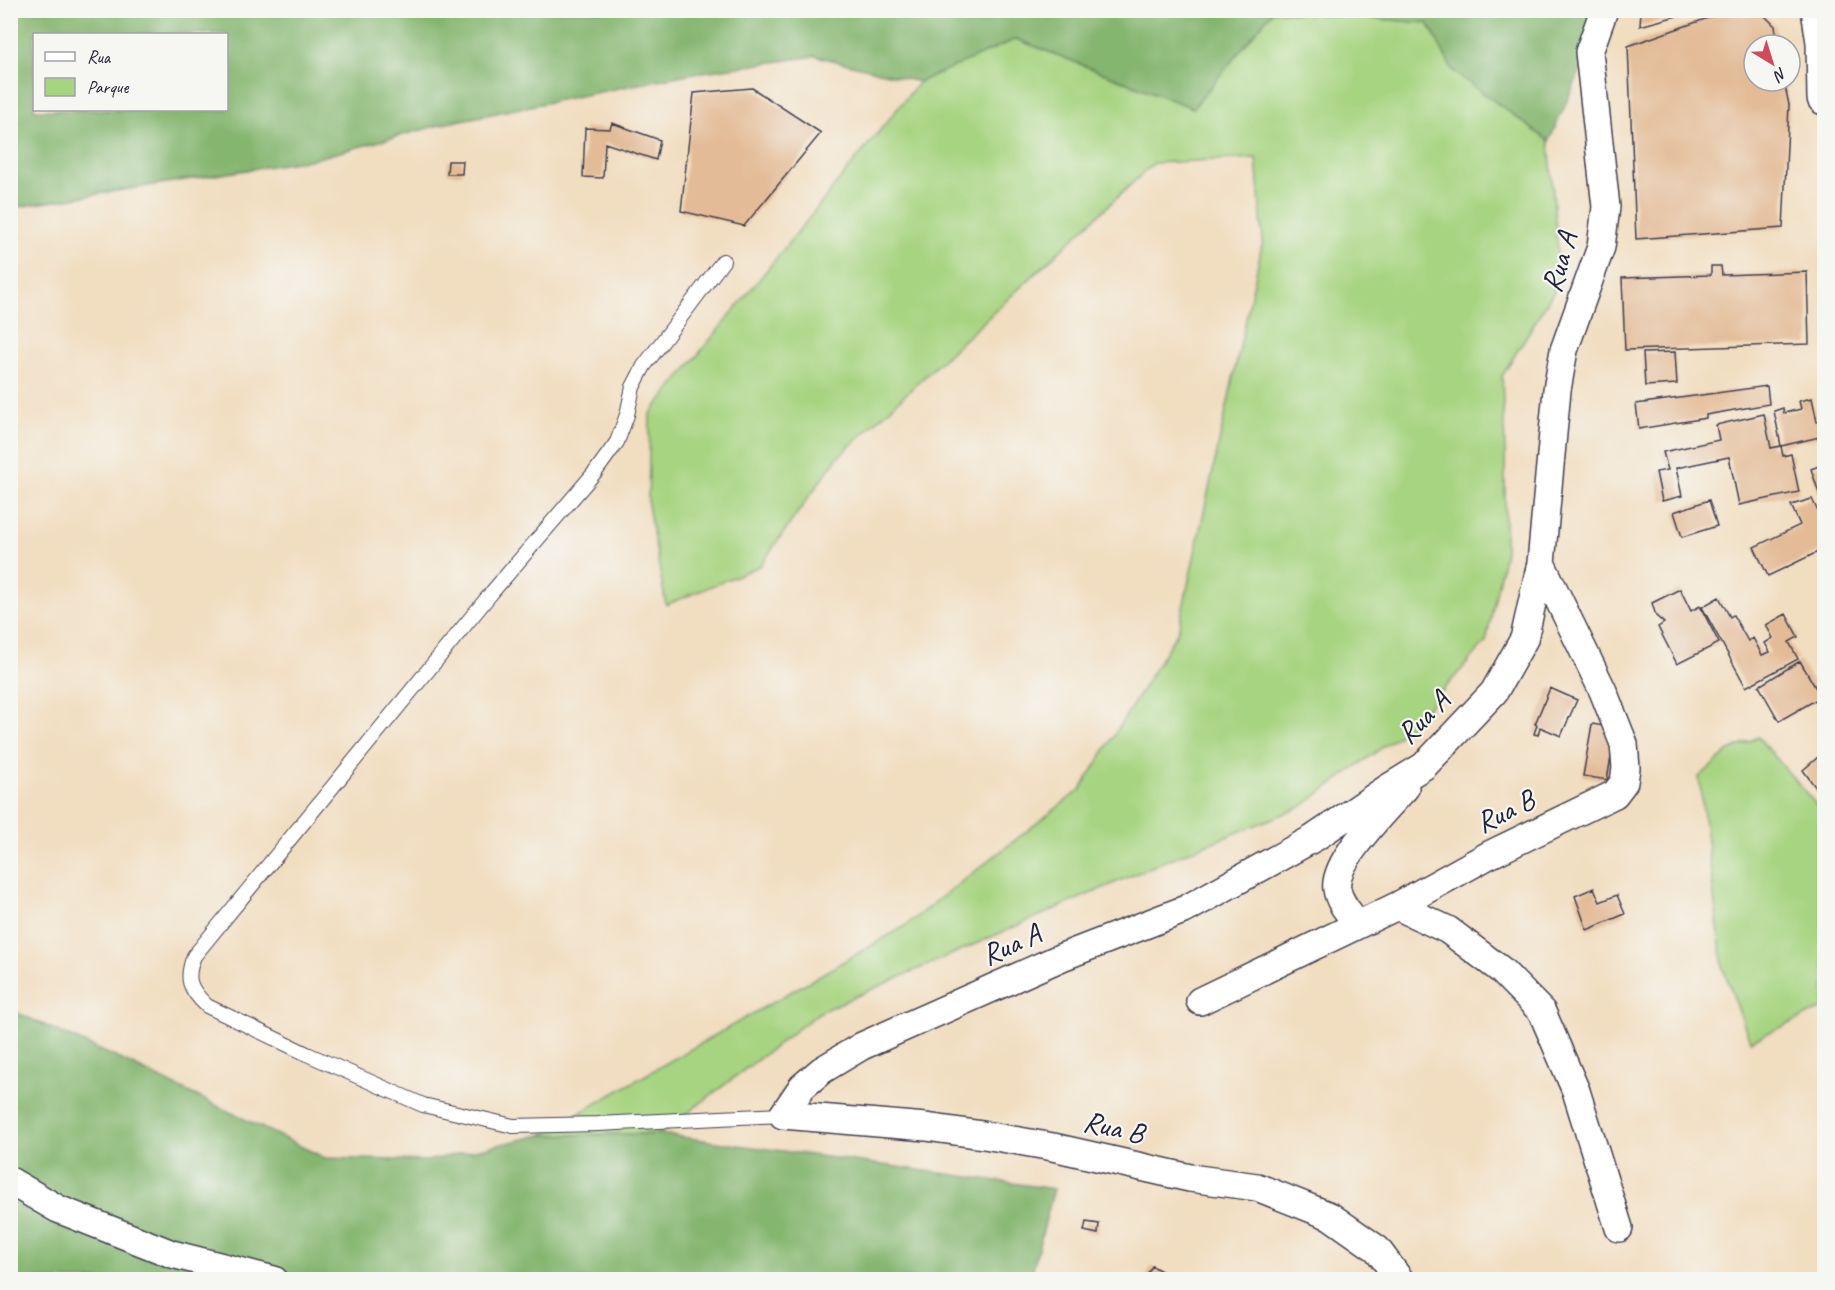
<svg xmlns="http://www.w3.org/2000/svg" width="1835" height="1290" viewBox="0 0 1835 1290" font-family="Caveat,sans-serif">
<rect width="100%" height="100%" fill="#f6f6f2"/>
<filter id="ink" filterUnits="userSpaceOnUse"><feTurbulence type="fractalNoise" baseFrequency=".0167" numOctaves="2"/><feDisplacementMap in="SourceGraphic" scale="12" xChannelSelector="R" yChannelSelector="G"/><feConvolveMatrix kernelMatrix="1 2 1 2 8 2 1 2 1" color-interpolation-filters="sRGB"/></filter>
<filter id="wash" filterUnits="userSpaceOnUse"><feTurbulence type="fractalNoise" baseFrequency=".008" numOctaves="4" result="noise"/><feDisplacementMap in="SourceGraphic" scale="24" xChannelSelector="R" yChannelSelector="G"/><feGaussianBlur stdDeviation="1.35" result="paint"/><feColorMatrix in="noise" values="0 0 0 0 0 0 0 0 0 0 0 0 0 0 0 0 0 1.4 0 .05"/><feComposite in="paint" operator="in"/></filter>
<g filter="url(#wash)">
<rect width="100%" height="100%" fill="#f1ddbf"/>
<path fill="#a7d481" stroke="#647b5e" stroke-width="1.5" d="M1272 11 1428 23 1453 71 1549 141 1560 281 1502 376 1505 451V551L1486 642 1410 727 1301 807 1158 864 820 1012 660 1134 541 1135 902 928 1081 789 1178 631 1263 241 1256 158 1154 163 836 459 760 566 666 605 648 505 650 414 919 82 1016 39 1193 108Z
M1758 737 1824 814V1008L1750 1041 1723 968 1699 777 1728 752Z"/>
<path fill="#85b66f" stroke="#546c55" stroke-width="1.5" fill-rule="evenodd" d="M11 11H1607L1549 141 1453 71 1428 23 1273 11 1193 108 1016 39 919 82 816 56 688 74 447 123 314 159 11 208ZM34 34H226V110H34Z
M11 1010 124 1061 325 1158 427 1161 541 1135 660 1134 1054 1189 1030 1279 11 1280Z"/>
<g id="blocks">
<path fill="#e3bb96" d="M1641 10H1699L1640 26Z
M1731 10H1759L1775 26 1778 45H1754V81H1784L1789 105 1783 228 1636 239 1628 46Z
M752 88 821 133 744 226 681 211 694 93Z
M612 123 660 140 656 160 605 143 603 178 583 177 585 128 610 129Z
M448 161H463L462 174H447Z
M1711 266H1721L1722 275 1807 272 1809 344 1625 350 1622 278 1711 275Z
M1675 352 1677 384 1645 386 1643 353Z
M1767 386 1769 404 1706 415V418L1639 429 1636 404Z
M1812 398 1817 422 1824 421V436L1781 446 1774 411 1783 408 1784 413 1801 409 1799 401Z
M1764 414 1771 448 1781 446 1783 456 1791 454 1799 492 1739 505 1729 457 1676 468 1682 496 1662 501 1656 472 1668 470 1663 452 1719 440 1716 425Z
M1824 464V495L1820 496 1811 469Z
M1812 499 1824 524V549L1768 576 1754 547 1800 525 1791 505Z
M1709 500 1717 526 1682 537 1674 512Z
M1680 589 1691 611 1700 606 1719 643 1677 664 1658 627 1664 623 1656 616 1652 603Z
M1719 597 1730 617 1733 615 1748 641 1753 638 1762 655 1770 652 1765 643 1773 638 1766 625 1786 614 1798 637 1789 642 1798 659 1746 687 1702 607Z
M1800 661 1821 697 1779 721 1759 686Z
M1550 688 1577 700 1561 736 1540 727 1538 735 1534 734 1537 725 1535 724Z
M1592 724 1616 728 1607 780 1583 776Z
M1824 752V781L1816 788 1803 770Z
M1594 888 1600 902 1617 895 1625 914 1587 930 1575 896Z
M1086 1222 1099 1224 1098 1234 1084 1231Z
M1152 1266 1178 1280H1144Z"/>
</g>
</g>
<g filter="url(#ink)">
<use href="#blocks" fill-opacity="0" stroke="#413e4f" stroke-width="1.5"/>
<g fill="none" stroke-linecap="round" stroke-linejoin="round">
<defs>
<path id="service" d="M723 261 644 366 633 387 627 415 617 442 596 471 493 591 194 956C185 979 189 989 207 1006L307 1054 423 1105 513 1126 598 1124 783 1115"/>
<path id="minor" d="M1397 906 1448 930 1501 970 1542 1012 1576 1091 1619 1228
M1358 924C1350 914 1339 903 1337 889 1332 862 1387 808 1405 788
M1200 1001 1397 906 1489 855 1615 794 1624 782 1626 768 1624 744 1603 691 1541 563
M10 1181 58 1209 172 1254 274 1280
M1400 1280 1377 1249 1330 1216 1257 1187 1190 1178 1053 1147 990 1136 926 1127 783 1115 802 1087 822 1070 862 1046 1062 957 1186 909 1314 838 1388 788 1424 766 1494 692 1524 639 1541 563 1557 390 1564 350 1601 247 1606 207 1589 52 1604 10"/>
<path id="tertiary" d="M1818 10 1823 42 1824 98"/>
</defs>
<use href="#service" stroke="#413e4f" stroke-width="16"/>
<use href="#minor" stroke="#413e4f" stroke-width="30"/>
<use href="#tertiary" stroke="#413e4f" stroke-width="36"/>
<use href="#service" stroke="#fff" stroke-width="14"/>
<use href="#minor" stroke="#fff" stroke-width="27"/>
<use href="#tertiary" stroke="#fff" stroke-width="33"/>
</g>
</g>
<g text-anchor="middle" stroke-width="4.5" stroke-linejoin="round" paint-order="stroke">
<g font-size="30" fill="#22223b" stroke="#f6f6f2">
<text transform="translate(1559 262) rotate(-73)" y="10">Rua A</text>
<text transform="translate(1423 717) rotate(-45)" y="10">Rua A</text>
<text transform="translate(1505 811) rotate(-26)" y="10">Rua B</text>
<text transform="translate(1011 944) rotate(-24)" y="10">Rua A</text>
<text transform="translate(1114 1127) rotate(13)" y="10">Rua B</text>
</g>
</g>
<rect width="1835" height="1290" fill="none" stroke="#f6f6f2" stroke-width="36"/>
<rect x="33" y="33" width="195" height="78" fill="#f6f6f2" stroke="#a1a1a9" stroke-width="1.5"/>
<rect x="45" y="52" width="30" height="9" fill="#ffffff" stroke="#a1a1a9" stroke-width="1.5"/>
<text x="87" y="63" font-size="18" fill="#22223b">Rua</text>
<rect x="45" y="78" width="30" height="18" fill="#a7d481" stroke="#a1a1a9" stroke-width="1.5"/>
<text x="87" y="93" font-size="18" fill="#22223b">Parque</text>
<g transform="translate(1772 63) rotate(142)"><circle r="28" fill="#f6f6f2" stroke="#a1a1a9" stroke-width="1.5"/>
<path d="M0-4.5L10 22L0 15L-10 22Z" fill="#d1495b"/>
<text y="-9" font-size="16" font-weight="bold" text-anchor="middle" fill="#22223b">N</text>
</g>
</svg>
